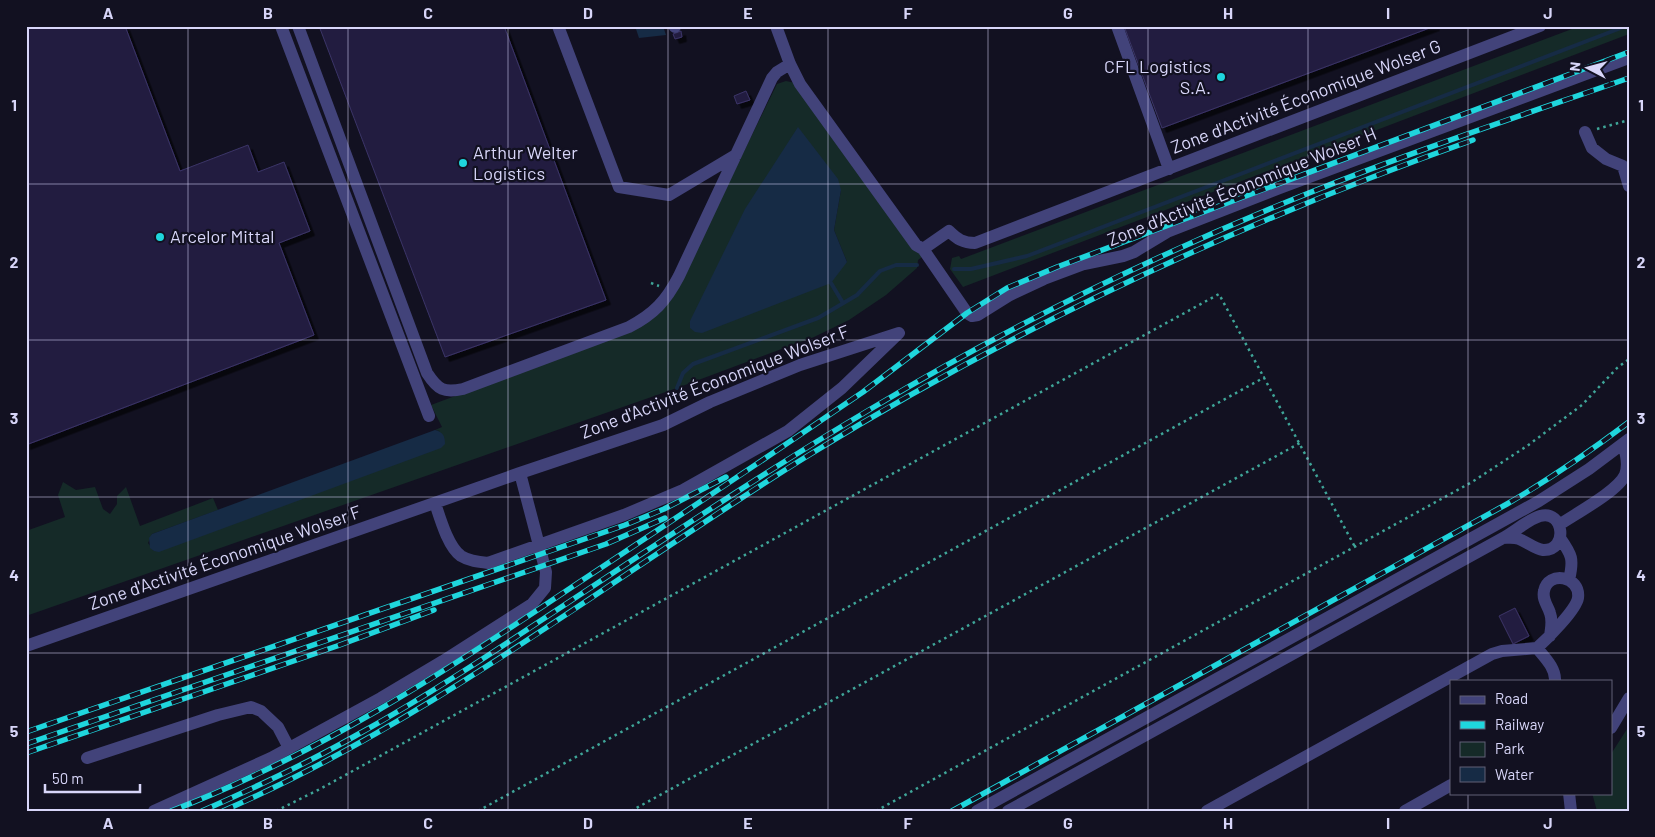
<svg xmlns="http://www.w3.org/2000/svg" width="1655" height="837" viewBox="0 0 1655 837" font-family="Barlow,sans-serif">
<defs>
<filter id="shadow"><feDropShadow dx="4.5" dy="4.5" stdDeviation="0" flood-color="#0009"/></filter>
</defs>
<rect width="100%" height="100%" fill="#121121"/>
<path fill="#152a28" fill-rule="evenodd" d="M1580 26H1629V34L963 287 950 269 952 258 959 256 961 259Z
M786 81 800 84 926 254 918 260 917 268 886 295 849 320 814 337 677 388 26 616V531L65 517 58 495 63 482 76 490 95 487 103 509 110 514 117 504V496L126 487 140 526 213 498 218 510 152 534 148 543 154 551 440 431 435 430 442 427 431 405 632 330 682 277 777 84ZM841 190 834 230 847 262 690 321Z
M1629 726V811H1597L1592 793H1611V754Z"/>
<path fill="#162b45" d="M635 26H663L666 35 639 38Z
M798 127 838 179 841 190 834 230 847 262 831 283 702 333 695 332 690 328V321L745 209Z
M435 430C443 432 445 436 445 444L441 448 159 552 154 551 150 548 149 538 152 534Z"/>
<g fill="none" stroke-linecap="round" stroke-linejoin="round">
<path stroke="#162b45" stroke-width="4" d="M954 269H971L1027 256 1626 26
M831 283 843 303
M677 388 683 373 693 364 818 318 857 295 880 271 896 265H917"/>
</g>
<path fill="#241f3f" stroke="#3b3468" filter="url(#shadow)" d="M26 26H125L180 171 248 145 258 172 284 162 310 231 279 243 314 335 26 445Z
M319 26H504L606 300 445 357Z
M1124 26H1435L1162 128Z
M681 31 682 37 675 39 673 34Z
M746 91 750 100 737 104 734 96Z
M1515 608 1529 636 1513 644 1499 616Z"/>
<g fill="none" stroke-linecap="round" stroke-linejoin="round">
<path stroke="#3fa598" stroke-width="2.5" stroke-dasharray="2.5 4" stroke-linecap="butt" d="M1597 129 1629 120
M651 283 659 286
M276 811 320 789 1219 294 1355 547
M478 811 1265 377
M631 811 1300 443
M876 811 1472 482 1527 446 1582 405 1617 368 1629 359"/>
<path stroke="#42437a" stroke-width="12" d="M281 26 429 416
M298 26 427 373C438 390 444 393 463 389L629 327C654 314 666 301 679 276L772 78 777 72 790 64
M558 26 619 187 669 195 736 155
M674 26 675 27
M776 26 790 64 800 84 916 245 923 249 967 313 972 316 978 315 1010 295 1044 279 1084 264 1123 256 1134 252 1167 232 1280 188 1629 58
M1117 26 1169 169
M1585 132 1592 148 1606 159 1623 166 1629 186
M923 249 949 231C957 239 963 243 975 243L1540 26
M1559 525C1575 514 1618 491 1625 475 1629 465 1626 453 1623 444
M1560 538C1572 555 1574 559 1569 580
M26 646 520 473 663 425 710 402 800 365 899 333 842 388 788 431 683 490 624 515 488 563C478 562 469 561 461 556 448 547 440 518 435 503
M1537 648C1547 639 1576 610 1578 598 1581 576 1548 570 1544 591 1542 600 1548 606 1550 613 1553 621 1551 628 1550 636
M1611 728 1629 698
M87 758 218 715 251 707 261 711 278 727 289 748
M1569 793 1571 811
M154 811 271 758 381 698 443 661 532 604 545 588 546 572 520 473
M977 811 1539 501 1589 469 1629 439
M1008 811 1503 538C1514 532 1529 519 1540 516 1564 509 1569 551 1543 550 1535 549 1527 542 1519 539 1514 537 1508 538 1503 538
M1207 811 1492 654 1502 651 1537 648C1544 657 1556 668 1555 681
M1405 811 1451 785"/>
<defs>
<path id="rail" d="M26 732 625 525 664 509 726 477
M26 744 606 544 665 518
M26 753 337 646 434 610
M171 811C315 756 445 672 572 587 658 530 744 473 829 415L863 392 967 313 1007 288 1057 267 1629 52
M202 811C254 788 306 764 355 736 433 693 507 643 581 594 678 530 774 466 874 407 1008 327 1149 258 1294 199 1404 154 1517 117 1629 78
M223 811C434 719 615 575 809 455 1018 326 1241 222 1473 140
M952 811 1507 504C1550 479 1589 452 1629 422"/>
</defs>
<use href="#rail" stroke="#1fd6dd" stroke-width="5.5"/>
<use href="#rail" stroke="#121121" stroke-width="4" stroke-dasharray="11" stroke-linecap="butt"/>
</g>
<path fill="none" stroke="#d8d6f9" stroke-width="1" stroke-opacity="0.55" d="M188 26V811M348 26V811M508 26V811M668 26V811M828 26V811M988 26V811M1148 26V811M1308 26V811M1468 26V681M26 184H1629M26 340H1629M26 497H1629M26 653H1629M1468 793V811"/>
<g fill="#1fd6dd" stroke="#121121" stroke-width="2">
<circle cx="1221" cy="77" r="5"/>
<circle cx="463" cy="163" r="5"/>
<circle cx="160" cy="237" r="5"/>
</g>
<g text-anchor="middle" stroke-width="4.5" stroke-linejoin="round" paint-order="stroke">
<g font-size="18" fill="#d8d6f9" stroke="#121121" text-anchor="start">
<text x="1211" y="73" text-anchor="end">CFL Logistics<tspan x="1211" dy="21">S.A.</tspan></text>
<text x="473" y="159">Arthur Welter<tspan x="473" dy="21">Logistics</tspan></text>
<text x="170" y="243">Arcelor Mittal</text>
</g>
<g font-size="18" fill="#d8d6f9" stroke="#121121">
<text transform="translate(1306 97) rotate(-21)" y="6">Zone d'Activité Économique Wolser G</text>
<text transform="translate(1242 187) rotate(-22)" y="6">Zone d'Activité Économique Wolser H</text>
<text transform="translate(715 382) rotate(-21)" y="6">Zone d'Activité Économique Wolser F</text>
<text transform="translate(225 558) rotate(-19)" y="6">Zone d'Activité Économique Wolser F</text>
</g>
</g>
<rect width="1655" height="837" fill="none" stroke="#121121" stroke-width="55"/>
<rect x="1450" y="680" width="162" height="115" fill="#121121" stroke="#616077"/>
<rect x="1460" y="696" width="25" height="8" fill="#42437a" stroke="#616077"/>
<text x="1495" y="704" font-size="15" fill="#d8d6f9">Road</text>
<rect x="1460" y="721" width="25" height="8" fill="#1fd6dd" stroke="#616077"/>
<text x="1495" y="730" font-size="15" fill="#d8d6f9">Railway</text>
<rect x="1460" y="742" width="25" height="15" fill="#152a28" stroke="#616077"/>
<text x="1495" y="754" font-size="15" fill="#d8d6f9">Park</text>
<rect x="1460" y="767" width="25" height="15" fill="#162b45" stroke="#616077"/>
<text x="1495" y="780" font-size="15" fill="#d8d6f9">Water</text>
<g transform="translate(1588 68) rotate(276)" stroke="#121121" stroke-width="4" paint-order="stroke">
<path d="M0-4L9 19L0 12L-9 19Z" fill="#d8d6f9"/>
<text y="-8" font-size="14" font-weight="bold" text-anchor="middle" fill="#d8d6f9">N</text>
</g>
<path d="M45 784v8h95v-8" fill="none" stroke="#d8d6f9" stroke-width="2.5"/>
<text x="52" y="784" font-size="15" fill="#d8d6f9" stroke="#121121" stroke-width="4" paint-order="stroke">50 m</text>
<rect x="28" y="28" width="1600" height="782" fill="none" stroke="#d8d6f9" stroke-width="2"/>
<g font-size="16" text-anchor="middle" font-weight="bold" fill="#d8d6f9">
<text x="108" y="19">A</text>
<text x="268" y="19">B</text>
<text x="428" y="19">C</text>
<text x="588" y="19">D</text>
<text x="748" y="19">E</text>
<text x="908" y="19">F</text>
<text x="1068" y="19">G</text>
<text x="1228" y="19">H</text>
<text x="1388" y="19">I</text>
<text x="1548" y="19">J</text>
<text x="14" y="111">1</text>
<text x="1641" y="111">1</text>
<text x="14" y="268">2</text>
<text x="1641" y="268">2</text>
<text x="14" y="424">3</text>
<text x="1641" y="424">3</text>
<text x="14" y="581">4</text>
<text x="1641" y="581">4</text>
<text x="14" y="737">5</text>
<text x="1641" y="737">5</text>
<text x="108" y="829">A</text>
<text x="268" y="829">B</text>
<text x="428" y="829">C</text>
<text x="588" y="829">D</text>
<text x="748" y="829">E</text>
<text x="908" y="829">F</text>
<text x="1068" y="829">G</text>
<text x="1228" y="829">H</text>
<text x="1388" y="829">I</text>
<text x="1548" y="829">J</text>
</g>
</svg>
